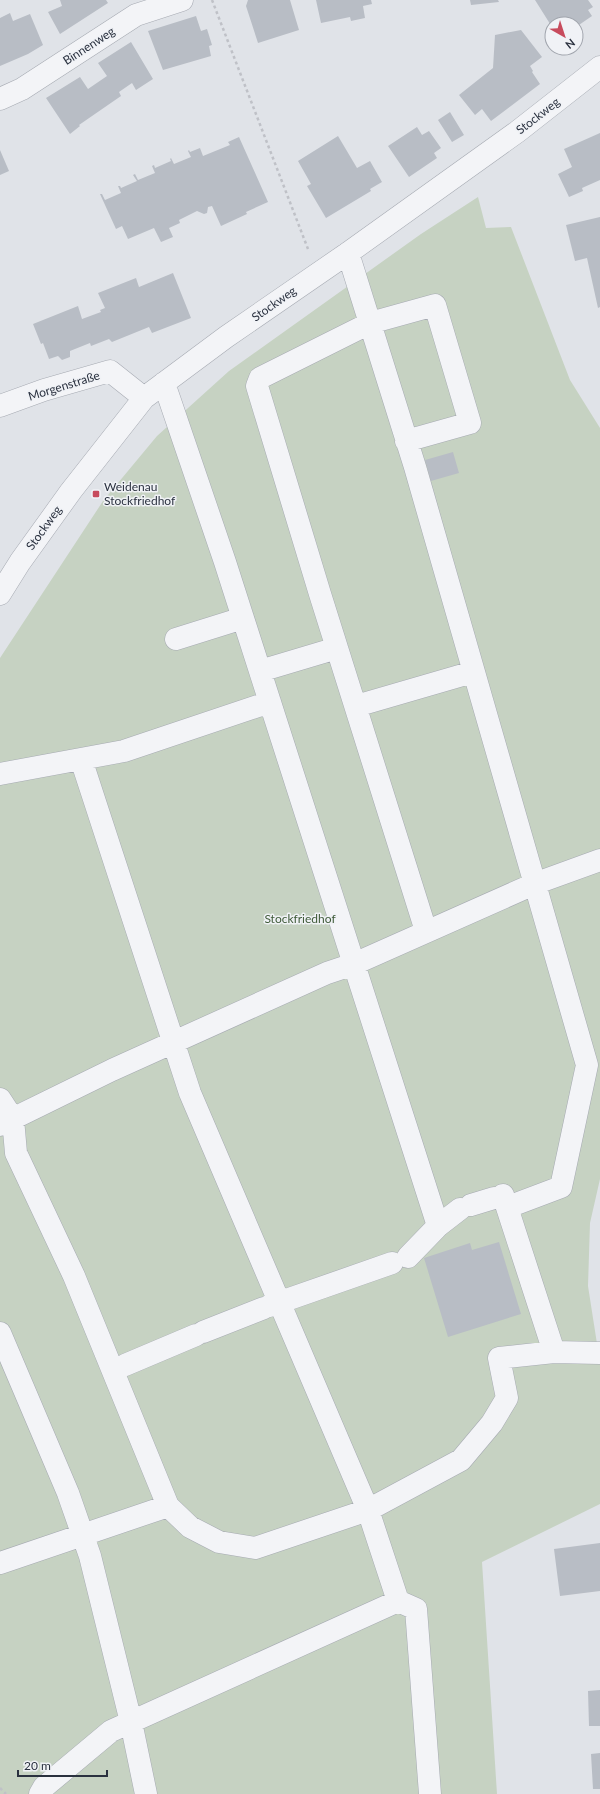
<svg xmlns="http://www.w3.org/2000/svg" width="600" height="1794" viewBox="0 0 600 1794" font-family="Lato,sans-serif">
<rect width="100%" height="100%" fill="#e0e3e8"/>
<path fill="#c6d2c2" d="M478 197 486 228 511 227 570 380 600 428V1179L590 1223 588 1286 600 1363V1504L482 1562 497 1794H0V658L103 501 157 436 229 371 421 234Z"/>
<path fill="#b8bdc5" d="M60 0H106L108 3 60 34 48 12 62 6Z
M248 0H290L299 30 258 43 246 6Z
M316 0H371L372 4 363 6 365 18 351 21 350 17 321 23Z
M470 0H498L499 2 471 5Z
M535 0H588L593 7 588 10 592 16 576 27V24H552V27Z
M10 13 13 21 30 14 43 45 28 54 0 66V18Z
M196 16 201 31 207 29 212 45 209 46 211 56 163 70 148 31Z
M521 30 542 57 530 66 533 71 532 72 540 84 491 121 482 109 475 115 459 95 493 68 495 35Z
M131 42 153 79 136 90 132 83 119 92 121 96 79 125 80 126 70 134 46 98 80 77 88 89 107 76 98 63Z
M450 112 464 135 452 142 438 120Z
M417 127 422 135 429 131 441 148 434 153 437 158 409 177 388 146Z
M600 133V180L582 188 583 191 569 197 558 174 572 167 564 149Z
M338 136 357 168 370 161 382 182 370 189 371 191 326 218 307 186 311 184 298 161Z
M239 137 268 202 246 212 247 214 221 226 212 206 208 207 207 213 204 214 197 211 179 220 180 223 169 228 173 237 161 242 154 228 128 239 122 226 116 229 100 194H102L105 200 121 193 118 186H120L121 188 137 181 133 175 135 174 138 180 155 173 152 166 154 165 155 168 171 161 170 159 171 158 174 164 191 157 188 151 189 150 190 152 200 148 203 156 230 145 228 142Z
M0 150 9 171 0 175Z
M600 217V307L598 308 587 258 575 261 566 225Z
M173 273 191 318 152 333 149 327 112 342 109 339 91 346 90 343 70 351V357L62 360 58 356 49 359 43 343 41 344 33 324 78 306 82 319 101 312 100 310 105 308 98 293 136 278 139 287Z
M453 452 459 473 431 481 425 460Z
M499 1242 521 1314 448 1337 424 1258 470 1243 472 1250Z
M600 1543V1591L560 1596 554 1549Z
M600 1690V1726H589L588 1691Z
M600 1753V1789H593L591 1754Z"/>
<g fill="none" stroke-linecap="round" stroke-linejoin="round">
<defs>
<path id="minor" d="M0 99 22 89 136 15 182 0
M348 253 415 467 587 1065 561 1187 508 1207
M164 383 225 562 438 1226
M0 406 44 390 110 371 144 398
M406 441 470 423 435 305 370 323 260 378 257 386 320 594 426 931
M0 594 20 562 71 491 144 398 226 337 348 253 517 132 600 67
M176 639 243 618
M260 671 337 648
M356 706 473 672
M0 774 124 751 270 702
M0 1099 13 1119 16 1153 74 1276 168 1506
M0 1125 112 1070 327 973 354 964 534 884 600 860
M503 1195 554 1352
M471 1205 494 1198
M408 1257 438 1226 460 1209
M269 1306 392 1263
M203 1332 264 1308
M0 1333 68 1493 90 1556 131 1722 146 1794
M125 1365 196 1335
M0 1563 168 1506 190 1527 219 1542 255 1548 368 1510 190 1093 81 759
M398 1601 416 1609 430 1794
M40 1794 44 1787 111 1731 398 1601 368 1510 461 1460 492 1423 507 1398 499 1358 554 1352 600 1353"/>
</defs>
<use href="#minor" stroke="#a6aab2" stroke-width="23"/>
<path stroke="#bfc1c7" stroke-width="2.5" stroke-dasharray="3 3" stroke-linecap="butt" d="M212 0 308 249
M0 1788 6 1794"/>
<use href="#minor" stroke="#f3f4f7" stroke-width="22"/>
</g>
<rect fill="#c74b5d" stroke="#f0f2f6" stroke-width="1.5" x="92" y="490" width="8" height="8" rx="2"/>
<g text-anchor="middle" stroke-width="3" stroke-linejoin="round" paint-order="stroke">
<g font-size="12" fill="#2a313f" stroke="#f0f2f6">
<text transform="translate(89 46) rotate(-33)" y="4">Binnenweg</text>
<text transform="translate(538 116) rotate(-38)" y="4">Stockweg</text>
<text transform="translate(274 304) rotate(-35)" y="4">Stockweg</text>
<text transform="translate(64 386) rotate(-17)" y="4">Morgenstraße</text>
<text transform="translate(44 528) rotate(-54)" y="4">Stockweg</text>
</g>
<g font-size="12" fill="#2a313f" stroke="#f0f2f6" text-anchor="start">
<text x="104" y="491">Weidenau<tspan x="104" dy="14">Stockfriedhof</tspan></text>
</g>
<g font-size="12" fill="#3e5a38" stroke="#f0f2f6">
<text x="300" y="923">Stockfriedhof</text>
</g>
</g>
<g transform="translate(564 36) rotate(141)"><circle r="19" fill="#f0f2f6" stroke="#a1a5ad"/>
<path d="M0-3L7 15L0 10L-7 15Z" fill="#c74b5d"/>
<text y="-6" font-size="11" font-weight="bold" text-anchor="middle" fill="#2a313f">N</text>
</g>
<path d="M18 1770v6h89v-6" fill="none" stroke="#2a313f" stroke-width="2"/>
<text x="24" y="1770" font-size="12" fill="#2a313f" stroke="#f0f2f6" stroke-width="3" paint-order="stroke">20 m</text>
</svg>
